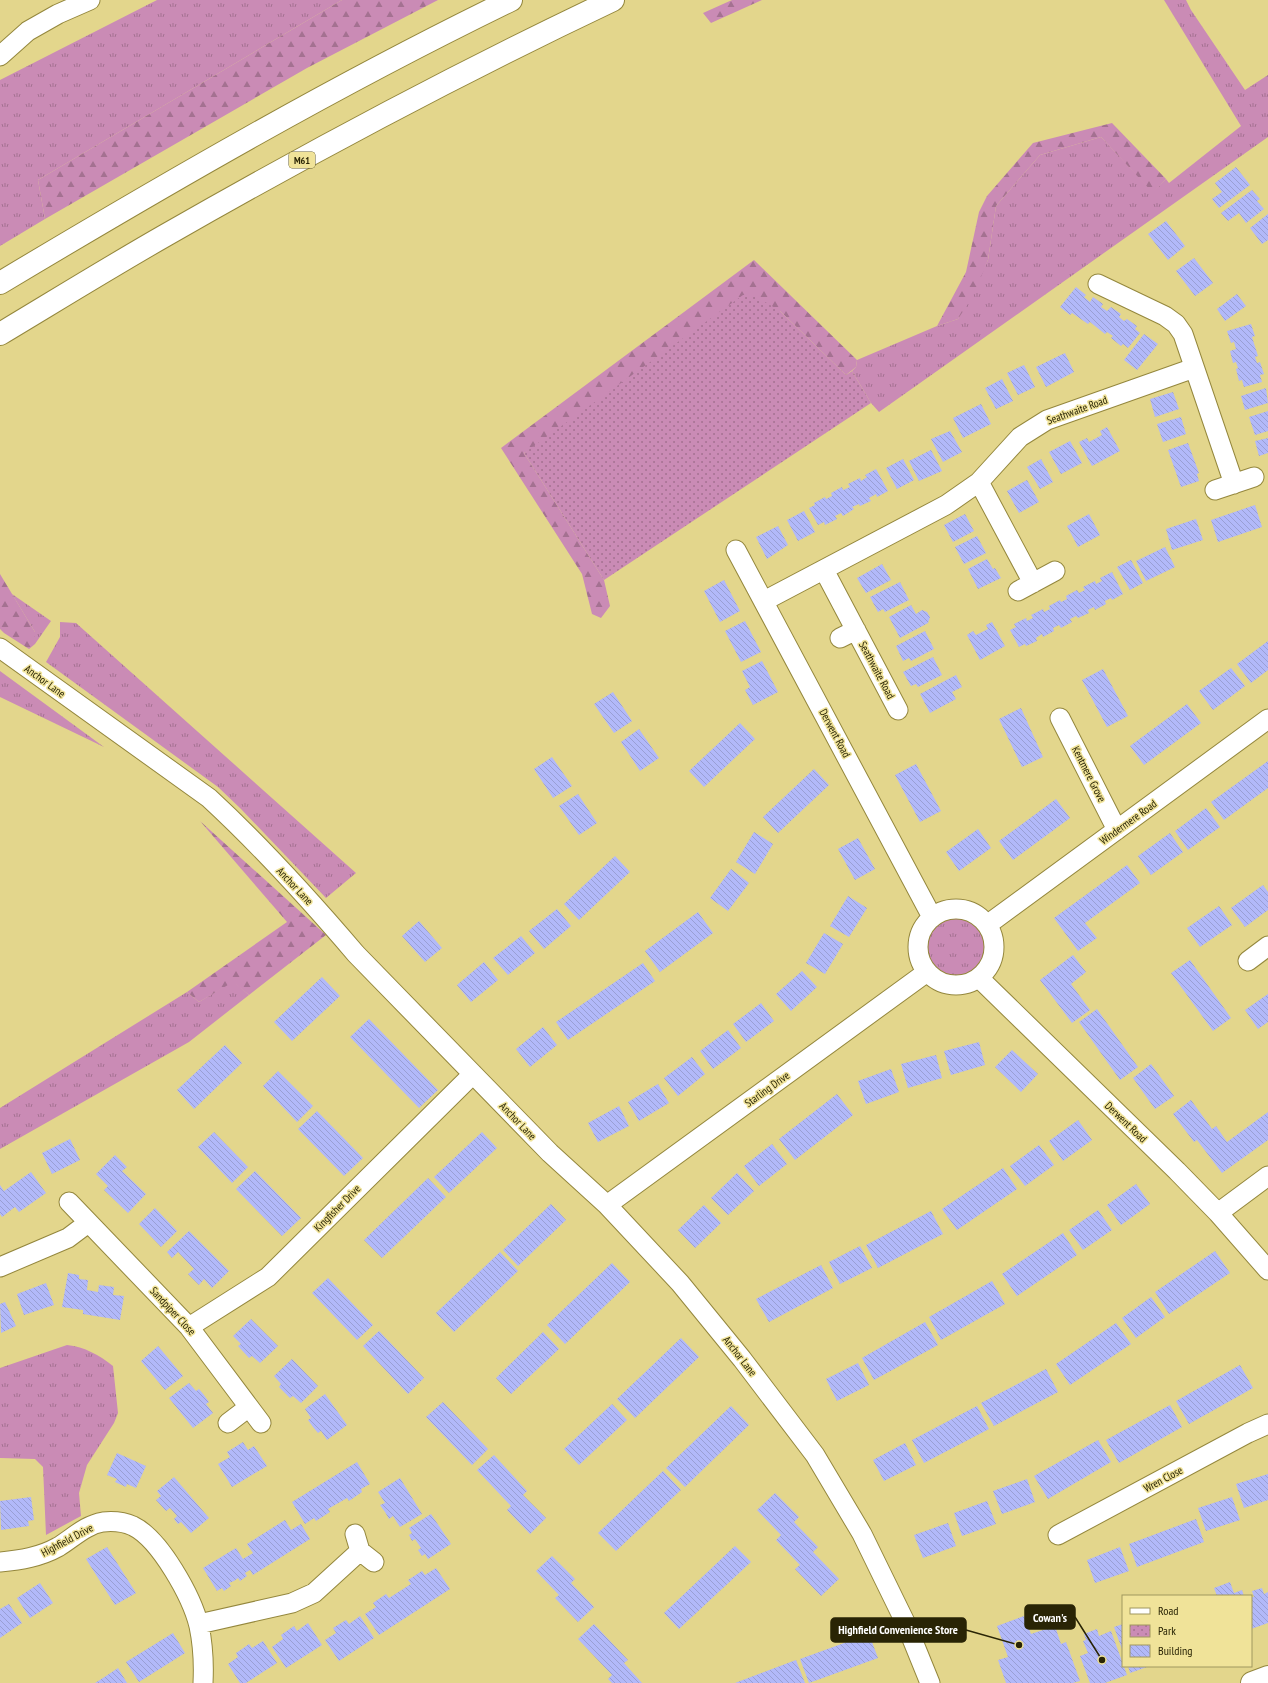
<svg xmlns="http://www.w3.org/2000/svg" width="1268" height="1683" viewBox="0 0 1268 1683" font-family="'PT Sans Narrow',sans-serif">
<defs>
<pattern id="grass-tufts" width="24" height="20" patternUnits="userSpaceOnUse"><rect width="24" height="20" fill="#ca8bb5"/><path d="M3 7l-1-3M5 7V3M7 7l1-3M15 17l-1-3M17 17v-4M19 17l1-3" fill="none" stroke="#a47191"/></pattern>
<pattern id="forest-firs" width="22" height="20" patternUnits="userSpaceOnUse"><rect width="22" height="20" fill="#ca8bb5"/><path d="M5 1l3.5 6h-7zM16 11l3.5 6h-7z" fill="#a47191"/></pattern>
<pattern id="park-dots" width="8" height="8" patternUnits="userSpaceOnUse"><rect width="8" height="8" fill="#ca8bb5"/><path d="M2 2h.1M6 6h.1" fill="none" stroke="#a47191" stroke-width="1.8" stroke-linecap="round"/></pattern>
<pattern id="building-back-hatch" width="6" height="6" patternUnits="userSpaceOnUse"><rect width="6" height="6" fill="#b2b9f9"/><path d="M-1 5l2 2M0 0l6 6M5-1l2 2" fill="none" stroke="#999fd4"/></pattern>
</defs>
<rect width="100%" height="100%" fill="#e3d68c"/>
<path fill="url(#grass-tufts)" d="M157 0H342L38 180 45 219 0 246V80Z
M1164 0H1186L1191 10 1245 90 1268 75V137L879 412 871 403 852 371 856 367 857 360 937 326 958 319 988 260 996 206 1040 155 1101 137 1153 192 1166 179 1169 183 1241 126Z
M12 594 51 621 35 644V632Z
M60 622 76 623 356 873 326 898 241 809 218 787 46 662 60 637Z
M0 671 104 747 0 697Z
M927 948a30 30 0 1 1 60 0a30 30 0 1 1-60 0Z
M233 981 249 995 189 1042 0 1149V1108L187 992 199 1002Z
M67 1345C85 1347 99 1355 113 1366L118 1413 114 1423 87 1465 79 1493 81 1516 46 1535 43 1467 35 1459 0 1458V1368Z"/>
<path fill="url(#forest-firs)" d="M342 0H438L307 68 45 219 38 180Z
M732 0H762L711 23 703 13Z
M1112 123 1166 179 1153 193 1101 137 1040 155 996 206 988 260 973 296 958 319 937 326 966 272 979 212 987 196 1033 143Z
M754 260 857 360 856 367 846 375 780 311 524 453 604 580 610 606 601 618 592 614 582 574 501 448Z
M0 574 35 632V644L29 649 4 633 0 629Z
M200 821 326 935 249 995 233 982 199 1002 187 992 287 922Z"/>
<path fill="url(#park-dots)" d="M743 295H754L780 311 846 375 852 371 871 403 604 580 524 453Z"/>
<path fill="url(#building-back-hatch)" d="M1236 167 1250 185 1219 208 1212 199 1222 192 1215 183Z
M1252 190 1260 199 1257 201 1264 209 1246 223 1239 213 1228 221 1221 213Z
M1268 214V240L1262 244 1250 228Z
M1166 221 1185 246 1168 260 1148 234Z
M1194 258 1213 283 1195 296 1176 271Z
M1076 287 1086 295 1084 297 1090 302 1093 297 1103 304 1101 307 1107 311 1111 307 1121 314 1119 317 1124 321 1127 319 1137 326 1135 329 1140 333 1128 348 1123 344 1121 346 1111 338 1113 336 1107 332 1105 334 1090 322 1088 324 1072 313 1070 315 1060 307Z
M1237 294 1246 306 1225 321 1217 309Z
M1251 324 1255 336 1252 337 1258 356 1255 357 1257 363 1260 362 1264 374 1260 375 1262 382 1244 387 1242 380 1239 381 1236 369 1238 368 1236 362 1233 363 1230 351 1236 349 1234 342 1231 343 1227 331Z
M1144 334 1158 344 1137 370 1124 360Z
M1065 353 1074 372 1046 387 1036 367Z
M1024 365 1035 387 1018 395 1007 373Z
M1002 379 1013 401 996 409 985 388Z
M1266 388 1268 403 1245 410 1241 396Z
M1173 392 1179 409 1155 417 1150 399Z
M981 404 991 424 963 438 953 418Z
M1268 411V431L1255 435 1249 417Z
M1181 417 1186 434 1163 442 1157 424Z
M1107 427 1120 451 1092 466 1079 442 1087 438 1089 442 1102 435 1100 431Z
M950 431 962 452 943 462 931 439Z
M1268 438V453L1259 456 1255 441Z
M1070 441 1082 463 1061 474 1049 452Z
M1188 443 1199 473 1197 474 1199 481 1181 487 1168 450Z
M931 450 942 471 919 481 909 461Z
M903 459 914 480 897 489 886 468Z
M1041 459 1053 482 1040 489 1027 467Z
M876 469 888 491 877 497 876 494 869 498 871 501 860 506 859 504 852 507 854 509 843 516 841 513 835 516 837 519 825 525 824 522 818 525 809 508 815 505 814 503 825 497 826 499 832 496 831 493 842 487 843 490 850 487 848 484 860 478 861 481 867 477 865 475Z
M1027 480 1039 502 1019 513 1007 491Z
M1255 505 1262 527 1218 542 1211 520Z
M804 511 815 532 798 541 787 520Z
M965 514 974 531 953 542 944 525Z
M1089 514 1100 535 1078 547 1067 526Z
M1196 519 1203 540 1172 550 1166 529Z
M778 526 788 545 767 559 756 537Z
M977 536 986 553 964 564 955 547Z
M1165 547 1175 567 1146 581 1136 561Z
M987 559 993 569 995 568 1001 578 978 589 968 569Z
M1131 560 1143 583 1130 590 1117 567Z
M882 564 891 580 866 593 857 578Z
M1112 572 1123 594 1112 600 1111 598 1105 601 1106 604 1095 610 1094 607 1088 610 1089 613 1078 618 1076 616 1070 619 1072 622 1061 628 1059 625 1053 628 1054 631 1043 637 1042 634 1036 638 1037 641 1026 646 1025 644 1019 647 1010 630 1016 627 1014 624 1026 618 1027 621 1033 618 1031 615 1043 609 1044 612 1050 609 1049 606 1060 600 1061 602 1067 599 1066 596 1077 590 1079 593 1085 590 1083 587 1095 581 1096 584 1102 581 1100 578Z
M724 580 740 611 720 622 704 591Z
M900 582 909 600 885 612 883 609 878 612 870 597Z
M911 605 916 614 922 610 927 612 930 617 928 623 900 638 889 617Z
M745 621 761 652 741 662 725 631Z
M992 622 1005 646 980 660 967 635 973 631 976 635 988 629 986 625Z
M925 631 934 649 911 661 909 658 903 661 896 646Z
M1268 641V670L1251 683 1237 664Z
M933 657 942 675 918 687 916 684 911 686 903 672Z
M762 661 778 692 753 705 745 690 750 687 742 671Z
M1231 668 1245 686 1213 710 1199 691Z
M1103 669 1128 716 1107 727 1082 680Z
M956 675 962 687 952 692 956 699 930 713 920 694Z
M613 692 632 721 614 733 594 704Z
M1187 704 1201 723 1144 765 1130 746Z
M1021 708 1043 757 1022 767 999 719Z
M740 723 755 739 704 787 689 771Z
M639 729 659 758 640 771 621 742Z
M552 757 572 786 553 798 534 769Z
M1268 761V788L1224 820 1211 802Z
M916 764 941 811 920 822 895 775Z
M814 769 829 785 778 833 763 817Z
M578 794 597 823 579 835 559 806Z
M1056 799 1070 818 1013 860 999 841Z
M1206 808 1220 827 1188 850 1175 831Z
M978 829 991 848 959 871 946 852Z
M754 832 773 844 755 874 736 862Z
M1170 833 1183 852 1151 875 1138 856Z
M858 838 875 869 855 880 838 849Z
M615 856 630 872 579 920 564 904Z
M1127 865 1140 883 1085 923 1097 938 1078 951 1054 918Z
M731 869 749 883 728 911 710 898Z
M1263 885 1268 892V910L1245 927 1231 908Z
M848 896 867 908 849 937 830 926Z
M1219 906 1232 925 1200 947 1187 928Z
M557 909 571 926 544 949 529 931Z
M698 912 713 933 660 972 645 951Z
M419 921 442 948 425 962 402 936Z
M824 933 843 944 825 974 806 963Z
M521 936 535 953 508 975 493 958Z
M1073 955 1086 972 1071 984 1090 1010 1072 1023 1040 980Z
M1190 960 1231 1018 1213 1031 1171 973Z
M484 962 498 980 471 1002 457 985Z
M643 963 655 981 568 1040 556 1022Z
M802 971 817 987 791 1011 776 994Z
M322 977 340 996 292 1041 274 1022Z
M1268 994V1022L1258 1029 1245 1010Z
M761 1003 774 1021 746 1042 733 1024Z
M1097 1009 1138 1067 1120 1080 1079 1022Z
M369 1019 438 1090 419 1108 350 1037Z
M543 1027 557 1045 530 1067 516 1049Z
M728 1030 741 1048 713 1069 700 1051Z
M979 1042 985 1065 951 1075 944 1051Z
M225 1045 242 1063 194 1109 177 1090Z
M1012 1050 1038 1074 1021 1092 995 1067Z
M936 1055 942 1078 908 1088 901 1064Z
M692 1057 705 1074 678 1096 664 1078Z
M1151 1064 1174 1096 1155 1109 1133 1078Z
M891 1069 899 1092 866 1104 858 1081Z
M278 1071 313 1106 297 1122 263 1086Z
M658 1084 669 1103 639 1121 628 1102Z
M837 1094 853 1115 795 1160 779 1139Z
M1191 1100 1212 1129 1216 1126 1227 1142 1268 1112V1140L1222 1173 1197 1140 1194 1142 1173 1114Z
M619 1106 629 1126 598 1142 588 1123Z
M317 1111 363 1158 344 1176 298 1129Z
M1078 1120 1092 1140 1063 1161 1049 1141Z
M214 1132 248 1167 232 1183 198 1147Z
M482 1132 497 1148 449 1193 434 1177Z
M70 1139 80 1160 52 1174 42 1153Z
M772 1144 787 1164 759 1186 744 1166Z
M1039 1145 1054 1165 1025 1186 1010 1166Z
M115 1155 127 1167 122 1171 146 1194 128 1213 104 1190 108 1186 96 1174Z
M1003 1168 1017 1189 957 1230 942 1209Z
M255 1171 301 1218 282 1236 236 1189Z
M31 1172 46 1193 19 1212 15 1207 2 1217 0 1214V1185L4 1191Z
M737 1173 754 1191 728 1215 711 1198Z
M428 1178 446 1197 382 1258 364 1240Z
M1136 1184 1150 1204 1121 1225 1107 1205Z
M551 1204 566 1220 518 1266 503 1250Z
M704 1205 721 1223 695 1248 678 1230Z
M155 1208 177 1231 161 1247 139 1224Z
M1098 1210 1112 1230 1083 1250 1069 1230Z
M931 1211 943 1234 878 1268 866 1245Z
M189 1231 229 1271 212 1288 204 1279 199 1285 188 1274 194 1269 178 1252 172 1258 167 1252Z
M1063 1233 1077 1255 1017 1296 1002 1274Z
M860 1246 872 1268 840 1284 829 1262Z
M1215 1251 1230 1273 1169 1314 1155 1292Z
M500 1252 518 1271 454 1332 436 1313Z
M612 1263 630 1282 565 1344 547 1325Z
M821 1265 833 1288 769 1322 756 1299Z
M68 1273 79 1275V1279L88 1280 87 1290 98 1292 99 1285 114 1287 113 1295 124 1296 120 1320 83 1314V1310L62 1307Z
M328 1278 373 1325 357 1340 312 1293Z
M992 1281 1005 1304 941 1340 929 1317Z
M46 1283 54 1305 24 1315 17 1294Z
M1151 1297 1165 1317 1136 1338 1122 1318Z
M5 1302 16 1326 1 1333 0 1304Z
M251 1319 278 1346 260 1363 252 1356 249 1358 238 1346 241 1344 233 1336Z
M925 1322 938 1345 874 1380 862 1358Z
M1116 1323 1131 1344 1070 1385 1056 1364Z
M379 1331 424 1378 408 1394 363 1346Z
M543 1332 559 1349 511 1394 496 1378Z
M681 1338 699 1357 635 1418 617 1399Z
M158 1346 183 1376 165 1390 141 1361Z
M292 1359 318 1386 301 1403 293 1396 290 1398 279 1387 281 1384 274 1376Z
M858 1363 869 1385 837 1401 826 1379Z
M1240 1365 1253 1388 1189 1424 1176 1401Z
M1046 1369 1058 1392 994 1426 981 1403Z
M189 1383 196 1391 199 1389 204 1395 209 1402 206 1404 213 1413 193 1428 169 1398Z
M325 1394 347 1425 327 1440 321 1431 318 1433 313 1427 308 1420 311 1418 305 1409Z
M443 1402 488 1449 472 1465 426 1417Z
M612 1404 627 1420 579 1465 564 1449Z
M1170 1405 1182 1427 1119 1463 1106 1440Z
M731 1406 749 1425 685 1487 666 1468Z
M977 1406 989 1429 924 1463 912 1440Z
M1098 1440 1111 1462 1048 1499 1034 1476Z
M243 1442 248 1450 254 1446 267 1466 232 1487 218 1464 230 1457 227 1452Z
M905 1443 916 1465 884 1481 873 1460Z
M117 1453 146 1466 136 1488 127 1484 126 1487 115 1482 117 1479 107 1475Z
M494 1455 527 1491 523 1495 546 1518 530 1534 507 1510 511 1506 477 1470Z
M357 1462 370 1484 361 1489 362 1492 349 1501 347 1498 328 1509 330 1512 316 1521 314 1518 305 1524 292 1502Z
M663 1471 681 1490 616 1551 598 1533Z
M1268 1474V1500L1244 1508 1236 1484Z
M174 1477 209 1518 191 1533 181 1522 178 1524 174 1519 177 1516 170 1508 166 1511 156 1500 161 1496 157 1491Z
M400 1478 422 1514 400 1527 393 1516 389 1519 385 1512 380 1505 385 1503 378 1492Z
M1027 1479 1035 1502 1002 1514 993 1491Z
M775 1493 799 1517 794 1522 818 1547 813 1552 839 1579 821 1596 795 1569 800 1565 776 1540 781 1535 757 1510Z
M31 1497 34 1520 28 1521 29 1526 1 1530 0 1501Z
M1232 1497 1240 1520 1206 1531 1198 1508Z
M987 1501 996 1524 962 1536 954 1513Z
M431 1514 451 1544 428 1559 425 1554 422 1556 418 1550 421 1548 415 1539 412 1541 409 1535 412 1533 409 1528Z
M1196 1519 1204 1542 1137 1567 1129 1544Z
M285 1520 291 1530 301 1524 310 1539 253 1575 250 1570 245 1573 247 1576 240 1581 238 1578 234 1581 229 1583 231 1586 224 1591 222 1588 217 1591 203 1568 236 1548 243 1559 253 1553 247 1544Z
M948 1523 956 1546 923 1558 914 1535Z
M735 1546 751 1562 679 1629 664 1613Z
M107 1547 136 1593 115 1605 86 1559Z
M1120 1547 1129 1571 1095 1583 1087 1560Z
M552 1556 575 1579 571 1583 594 1607 578 1622 555 1598 559 1595 536 1571Z
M436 1568 450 1589 379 1635 365 1614 376 1607 373 1603 386 1594 389 1598 411 1584 408 1580 422 1571 425 1575Z
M1230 1582 1234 1593 1242 1590 1244 1596H1217L1214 1588Z
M40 1583 53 1603 30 1618 17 1598Z
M1262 1588 1264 1594 1268 1592V1623L1251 1629V1597H1254L1252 1591Z
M9 1604 22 1623 0 1638V1609Z
M360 1616 374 1638 339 1661 325 1640 336 1633 333 1628 346 1620 349 1624Z
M1024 1616 1031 1634 1055 1626 1061 1644 1066 1642 1080 1681 1073 1683H1006L998 1660 1008 1657 997 1626Z
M308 1623 322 1645 286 1668 272 1647 283 1639 281 1635 294 1626 297 1631Z
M594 1624 628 1660 624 1663 642 1683H612L608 1679 612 1675 578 1639Z
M1123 1624V1652L1114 1627Z
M1097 1629 1099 1636 1111 1631 1127 1675 1105 1683H1090L1080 1656 1088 1653 1083 1641 1086 1640 1084 1634Z
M173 1633 185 1653 139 1682 126 1662Z
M869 1634 878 1658 809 1683 800 1659Z
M263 1641 277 1663 246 1683H240L228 1664 238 1657 236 1653 242 1649 249 1644 252 1648Z
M796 1660 805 1683H735Z
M1128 1666H1150L1130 1673Z
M118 1668 127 1683H95L106 1676Z"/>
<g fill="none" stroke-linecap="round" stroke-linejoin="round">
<defs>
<path id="minor" d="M0 56 28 31 58 14 90 0
M1098 284 1165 316 1176 324 1183 334 1234 484
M979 482 1033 583
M1215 490 1254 477
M736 550 932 917
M824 570 898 710
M1018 591 1055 571
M764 601 946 505 979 482 1020 437 1047 420 1194 368
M840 638 856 630
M0 648 209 798C261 846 310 900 356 954L550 1153 607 1205 680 1283 742 1359 815 1455 862 1534 906 1624 930 1683
M1060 718 1117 830
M918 947a38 38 0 1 1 76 0a38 38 0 1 1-76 0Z
M987 925 1268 719
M1248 961 1268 946
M979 978 1177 1171 1218 1213 1268 1270
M69 1202 189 1327 261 1423
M607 1205 927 972
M1218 1213 1268 1176
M0 1267 68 1238 88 1223
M189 1327 268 1277 473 1074
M228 1423 249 1407
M355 1534 360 1551 374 1562
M1058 1535 1248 1433 1268 1424
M0 1562C21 1560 40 1557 58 1547 73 1538 85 1525 103 1522 113 1521 124 1522 133 1526 160 1539 192 1597 199 1626 203 1645 204 1663 203 1683
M199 1624 292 1603 314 1593 360 1551"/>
<path id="tertiary" d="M1252 1683 1268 1677"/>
<path id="motorway" d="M0 283C167 183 336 85 511 0
M0 334C55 301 110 267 166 235 311 152 461 72 613 0"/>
</defs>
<use href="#minor" stroke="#94873d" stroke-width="21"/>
<use href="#tertiary" stroke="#94873d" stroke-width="24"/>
<use href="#motorway" stroke="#94873d" stroke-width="24"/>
<use href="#minor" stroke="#fff" stroke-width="19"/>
<use href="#tertiary" stroke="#fff" stroke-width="22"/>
<use href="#motorway" stroke="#fff" stroke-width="22"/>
</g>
<g text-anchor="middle" stroke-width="3" stroke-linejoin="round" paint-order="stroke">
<rect fill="#f0e399" stroke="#655d31" stroke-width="1" x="289" y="152" width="26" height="16" rx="3"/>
<g font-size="10" font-weight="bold" fill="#292405">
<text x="302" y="164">M61</text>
</g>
<g font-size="11" fill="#292405" stroke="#f0e399">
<text transform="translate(1077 410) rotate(-20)" y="4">Seathwaite Road</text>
<text transform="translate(877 670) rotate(62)" y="4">Seathwaite Road</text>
<text transform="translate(45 681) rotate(36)" y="4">Anchor Lane</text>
<text transform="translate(835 733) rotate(62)" y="4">Derwent Road</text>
<text transform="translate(1089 774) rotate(63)" y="4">Kentmere Grove</text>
<text transform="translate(1128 822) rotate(-36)" y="4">Windermere Road</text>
<text transform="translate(295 886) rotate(47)" y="4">Anchor Lane</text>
<text transform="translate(767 1089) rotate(-36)" y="4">Starling Drive</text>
<text transform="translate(518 1121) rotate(46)" y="4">Anchor Lane</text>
<text transform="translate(1126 1122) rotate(44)" y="4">Derwent Road</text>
<text transform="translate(337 1208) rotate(-45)" y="4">Kingfisher Drive</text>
<text transform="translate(173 1311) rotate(47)" y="4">Sandpiper Close</text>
<text transform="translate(740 1356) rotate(52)" y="4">Anchor Lane</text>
<text transform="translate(1163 1479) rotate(-28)" y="4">Wren Close</text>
<text transform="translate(67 1540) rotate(-28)" y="4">Highfield Drive</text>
</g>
</g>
<path fill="none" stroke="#292405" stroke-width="1.5" d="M1102 1660L1075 1617M1019 1645L966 1630"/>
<g fill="#292405" stroke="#f0e399" stroke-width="1.5">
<circle cx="1102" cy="1660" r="4"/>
<circle cx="1019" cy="1645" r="4"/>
</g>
<g fill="#292405" stroke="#292405" stroke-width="1.5">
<rect x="1025" y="1605" width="50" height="24" rx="4"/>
<rect x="831" y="1618" width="135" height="24" rx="4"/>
</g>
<g font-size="12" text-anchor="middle" font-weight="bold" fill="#fff">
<text x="1050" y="1622">Cowan's</text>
<text x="898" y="1634">Highfield Convenience Store</text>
</g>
<rect x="1122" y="1595" width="130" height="72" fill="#f0e399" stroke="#a0975e"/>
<rect x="1130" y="1608" width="20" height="6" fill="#ffffff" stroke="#a0975e"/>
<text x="1158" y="1615" font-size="12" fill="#292405">Road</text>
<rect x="1130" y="1625" width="20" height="12" fill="url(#park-dots)" stroke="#a0975e"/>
<text x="1158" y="1635" font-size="12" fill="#292405">Park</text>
<rect x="1130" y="1645" width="20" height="12" fill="url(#building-back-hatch)" stroke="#a0975e"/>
<text x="1158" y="1655" font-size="12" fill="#292405">Building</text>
</svg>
